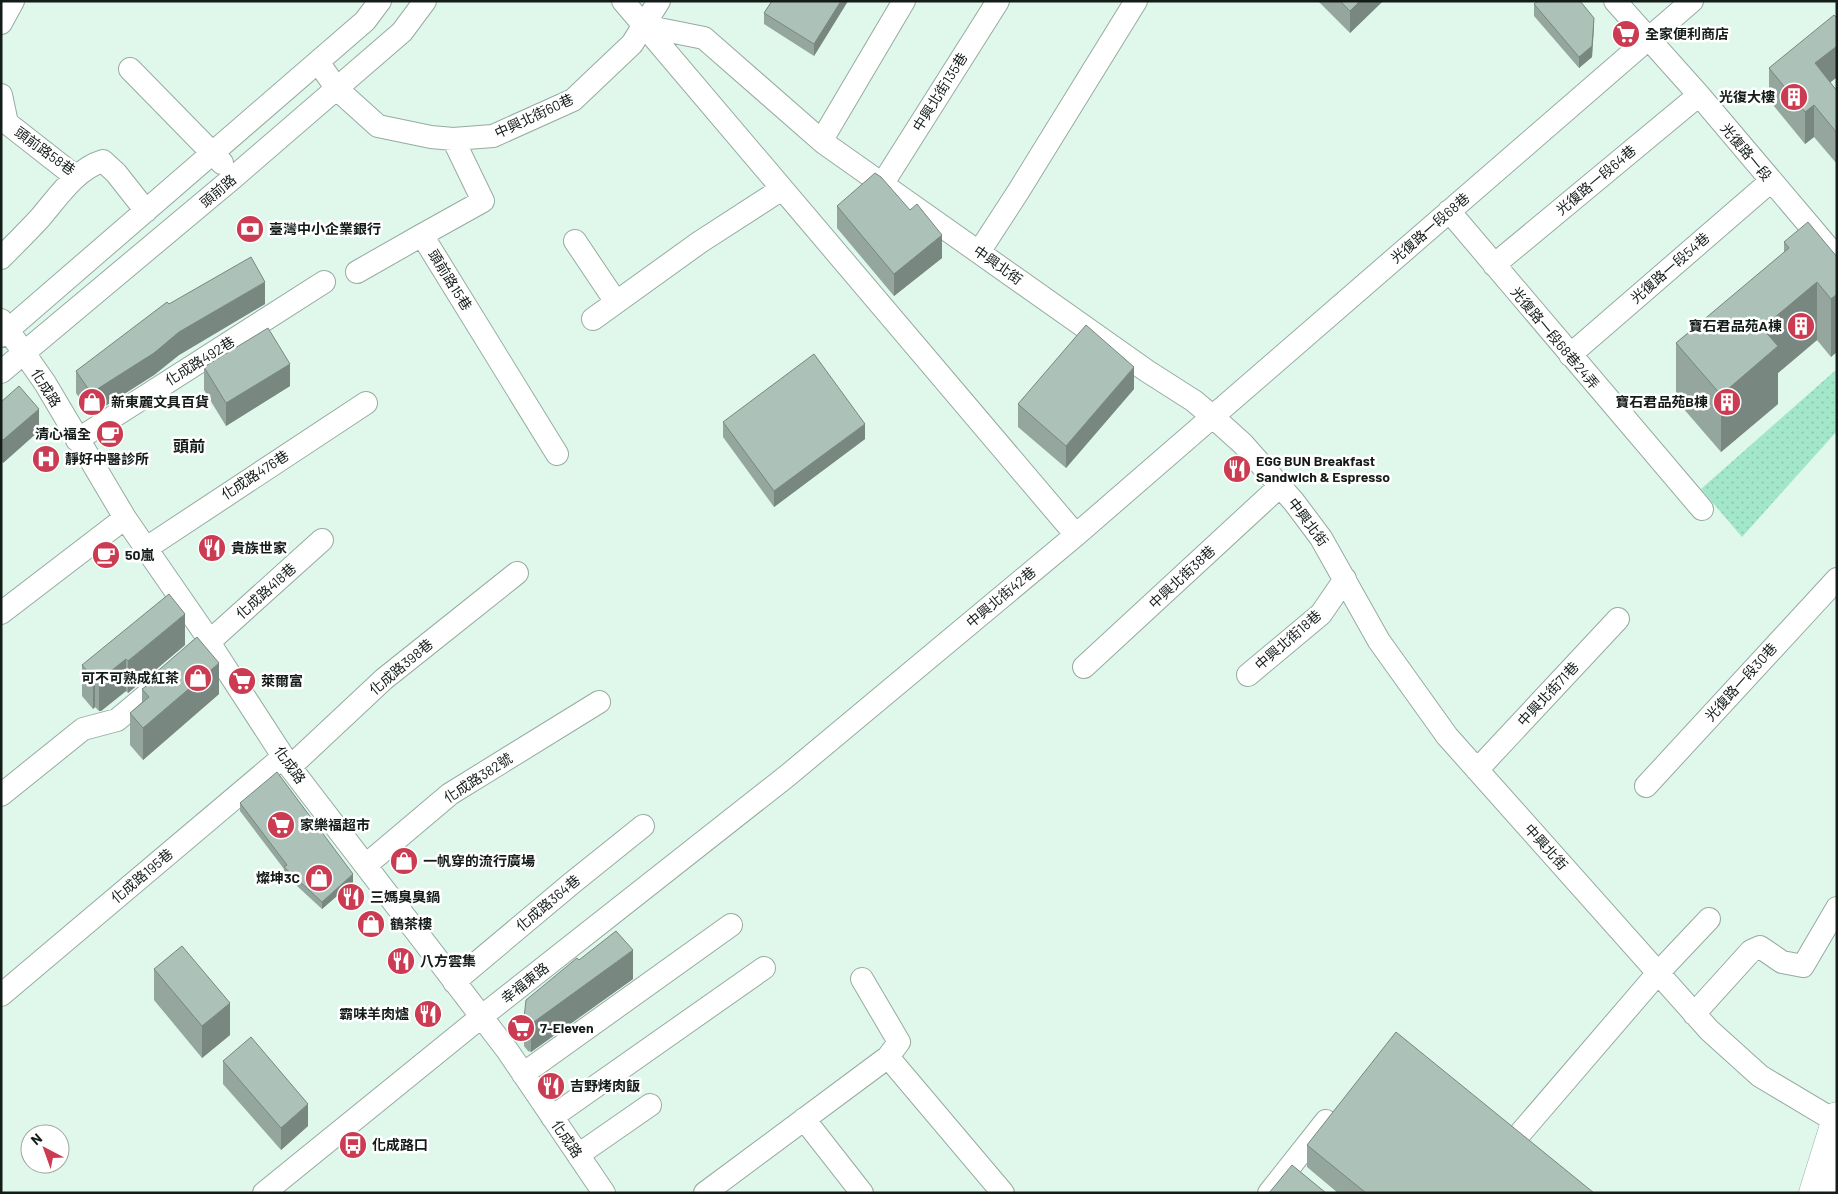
<svg xmlns="http://www.w3.org/2000/svg" width="1838" height="1194" viewBox="0 0 1838 1194" font-family="Barlow,'Noto Sans TC',sans-serif">
<defs>
<pattern id="grass-dots" width="8" height="8" patternUnits="userSpaceOnUse" patternTransform="scale(1.25)"><rect width="8" height="8" fill="#a3e7ca"/><path d="M2 2h.1M6 6h.1" fill="none" stroke="#8bc6ad" stroke-width="1.8" stroke-linecap="round"/></pattern>
</defs>
<rect width="100%" height="100%" fill="#e0f7ec"/>
<path fill="url(#grass-dots)" d="M1837 369V431L1742 537 1701 489Z"/>
<g fill="none" stroke-linecap="round" stroke-linejoin="round">
<defs>
<path id="minor" d="M623 1 1076 535
M1615 1 1699 95 1837 258
M1 23 13 1
M644 26 704 38 824 143 1147 371 1194 401 1213 417 1243 444 1294 502 1321 538 1379 641 1447 736 1709 1030 1760 1076 1837 1122
M318 62 337 89 378 126 431 137 453 139 483 201 422 235 557 454
M130 69 222 163
M1 95 7 123 76 177
M453 139 493 136 573 100 632 44 659 1
M824 143 826 133 904 1
M883 183 998 1
M1449 211 1702 509
M575 241 616 302
M979 252 1018 192 1136 1
M1 258C14 245 27 232 40 218 58 197 76 169 103 161L116 173 146 211
M1494 265 1699 95
M357 272 422 235
M593 319 700 242 782 189
M1 320 45 383 125 518 210 641 214 650 290 767 507 1050 604 1193
M1 336 365 21 380 1
M1570 355 1771 181
M1 372 234 177 402 32 425 1
M77 440 324 282
M145 549 366 403
M1 613 125 518
M200 650 322 540
M1084 667 1280 486
M1248 675 1321 614 1345 579
M290 767 384 679 517 573
M1477 770 1618 619
M1646 786 1837 579
M1 795 83 729 117 720 166 679
M366 865 450 794 599 702
M454 982 572 883 643 826
M1 995 283 757
M1694 1014 1751 951 1760 947 1782 962 1803 966 1837 908
M888 1057 1003 1193
M523 1074 731 925
M552 1117 764 968
M804 1119 862 1193
M1518 1136 1658 973 1709 919
M578 1155 650 1105
M264 1193 481 1017 787 776 1076 535 1692 1
M705 1193 888 1057 899 1042 862 979
M1269 1193 1326 1121"/>
<path id="major" d="M1813 1193 1837 1116
M1833 1193 1837 1176"/>
</defs>
<use href="#minor" stroke="#96aba1" stroke-width="24"/>
<use href="#major" stroke="#96aba1" stroke-width="29"/>
<use href="#minor" stroke="#fff" stroke-width="22"/>
<use href="#major" stroke="#fff" stroke-width="28"/>
</g>
<path fill="#94a69d" d="M772 1H848L814 56 764 24V13Z
M1318 1H1383L1350 33Z
M1534 4 1594 29 1592 57 1579 68 1534 16Z
M1837 18V77L1830 82 1837 91V164L1814 137 1805 144 1769 100V68Z
M837 206 910 210 942 258 894 296 837 228Z
M1784 242 1837 257 1831 357 1817 340 1778 373V404L1721 452 1676 400V343L1784 253Z
M169 304H265L179 355 154 375 91 415 76 393V371Z
M204 367 290 386 226 426 204 390Z
M1134 389 1066 468 1018 427V404Z
M1 402 39 431 3 463 1 461Z
M723 422 865 439 774 507 723 437Z
M185 645 128 693 126 691 101 711H99L95 707 93 709 82 696V665Z
M145 682 219 694 143 760 130 745V713L142 702V689L145 687Z
M240 803 353 882 322 909 284 874V869L240 811Z
M579 960 633 979 531 1052 528 1051 524 1046V1018Z
M154 969 230 1035 202 1058 154 1000Z
M223 1061 308 1126 281 1150 223 1084Z
M1307 1145 1594 1193H1338L1307 1167Z"/>
<path fill="#788780" d="M841 1H848L814 56V44Z
M1360 1H1383L1350 33V11Z
M1594 18 1592 57 1579 68V57Z
M1837 46V77L1815 95V63Z
M1814 105V137L1805 144V112Z
M942 235V258L894 296V274Z
M265 282V304L179 355 154 375 91 415V393L179 332Z
M1817 282V340L1778 373V404L1721 452V395L1762 328Z
M1837 294V352L1831 357V299Z
M290 364V386L226 426V403Z
M1134 367V389L1066 468V446Z
M39 409V431L3 463V440Z
M865 424V439L774 507V491Z
M185 614V645L128 693V661Z
M126 659V691L101 711H99V680Z
M219 663V694L143 760V728Z
M95 675V707L93 709V678Z
M353 874V882L322 909V902Z
M633 950V979L531 1052V1024Z
M230 1003V1035L202 1058V1026Z
M308 1104V1126L281 1150V1128Z"/>
<path fill="#acc1b7" stroke="#788780" d="M772 1H841L814 44 764 13Z
M1340 1H1360L1350 11Z
M1538 1H1580L1594 18 1592 46 1579 57 1534 4Z
M1834 15 1837 18V46L1815 63 1837 91V133L1814 105 1805 112 1769 68Z
M875 173 881 177 910 210 917 204 942 235 894 274 837 206Z
M1808 222 1837 257V294L1831 299 1817 282 1762 328 1778 346 1721 395 1676 343 1789 248 1784 242Z
M251 257 265 282 179 332 154 353 91 393 76 371 167 302 169 304Z
M1086 325 1134 367 1066 446 1018 404Z
M268 328 290 364 226 403 204 367Z
M814 354 865 424 774 491 723 422Z
M19 386 39 409 3 440 1 439V402Z
M169 594 185 614 128 661 126 659 101 679 99 680 95 675 93 678 82 665Z
M197 637 219 663 143 728 130 713 149 697 142 689 148 685 145 682Z
M277 772 353 874 322 902 284 867 287 865 240 803Z
M616 931 633 950 531 1024 528 1023 524 1018 526 1000 577 958 579 960Z
M182 946 230 1003 202 1026 154 969Z
M1396 1032 1594 1193H1366L1307 1145Z
M251 1037 308 1104 281 1128 223 1061Z
M1292 1165 1326 1193H1269Z"/>
<defs>
<symbol id="supermarket-disc" viewBox="-11 -11 22 22"><circle r="9.5" fill="#cb3b52" stroke="#fff"/><path d="M-6-5.5h2.5l.6 2H6L4.5 2H-2.5L-4.4-4H-6ZM-1.5 3.2a1.3 1.3 0 1 0 .1 0ZM3 3.2a1.3 1.3 0 1 0 .1 0Z" fill="#fff"/></symbol>
<symbol id="building-disc" viewBox="-11 -11 22 22"><circle r="9.5" fill="#cb3b52" stroke="#fff"/><path d="M-4-6H4V6H1V3H-1V6H-4ZM-2.5-4.3h1.7v1.8h-1.7ZM.8-4.3h1.7v1.8H.8ZM-2.5-1h1.7V.8h-1.7ZM.8-1h1.7V.8H.8Z" fill="#fff"/></symbol>
<symbol id="bank-disc" viewBox="-11 -11 22 22"><circle r="9.5" fill="#cb3b52" stroke="#fff"/><path d="M-6-4H6V4H-6ZM0-2.3a2.3 2.3 0 1 0 0 4.6a2.3 2.3 0 1 0 0-4.6Z" fill="#fff"/></symbol>
<symbol id="shop-disc" viewBox="-11 -11 22 22"><circle r="9.5" fill="#cb3b52" stroke="#fff"/><path d="M-5-2.5h2.3a2.7 3.5 0 0 1 5.4 0H5L5.5 6h-11ZM-1.5-2.5h3a1.5 2.3 0 0 0-3 0Z" fill="#fff"/></symbol>
<symbol id="cafe-disc" viewBox="-11 -11 22 22"><circle r="9.5" fill="#cb3b52" stroke="#fff"/><path d="M-5.5-4.5H6V0H3Q3 3.5 0 3.5H-2.5Q-5.5 3.5-5.5 0ZM3-3.2v2h1.7v-2ZM-6 4.5H4V6H-6Z" fill="#fff"/></symbol>
<symbol id="hospital-disc" viewBox="-11 -11 22 22"><circle r="9.5" fill="#cb3b52" stroke="#fff"/><path d="M-5-5h3v3.5h4V-5h3V5h-3V1.5h-4V5h-3Z" fill="#fff"/></symbol>
<symbol id="restaurant-disc" viewBox="-11 -11 22 22"><circle r="9.5" fill="#cb3b52" stroke="#fff"/><path d="M-5-6h1v4h1v-4h1v4h1v-4h1v5L-1.5 .5V6h-2V.5L-5-1ZM5-6V6H3V1.5H1.5Q1.5-4 5-6Z" fill="#fff"/></symbol>
<symbol id="bus-disc" viewBox="-11 -11 22 22"><circle r="9.5" fill="#cb3b52" stroke="#fff"/><path d="M-5-6H5V4H4V6H2V4H-2V6H-4V4H-5ZM-3.5-4V0h7V-4ZM-3.5 1.2v1.5H-2V1.2ZM2 1.2v1.5H3.5V1.2Z" fill="#fff"/></symbol>
</defs>
<g fill-rule="evenodd">
<use href="#supermarket-disc" x="1610" y="18" width="32" height="32"/>
<use href="#building-disc" x="1778" y="81" width="32" height="32"/>
<use href="#bank-disc" x="234" y="213" width="32" height="32"/>
<use href="#building-disc" x="1785" y="310" width="32" height="32"/>
<use href="#shop-disc" x="76" y="386" width="32" height="32"/>
<use href="#building-disc" x="1711" y="386" width="32" height="32"/>
<use href="#cafe-disc" x="94" y="418" width="32" height="32"/>
<use href="#hospital-disc" x="30" y="443" width="32" height="32"/>
<use href="#restaurant-disc" x="1221" y="453" width="32" height="32"/>
<use href="#restaurant-disc" x="196" y="532" width="32" height="32"/>
<use href="#cafe-disc" x="90" y="539" width="32" height="32"/>
<use href="#shop-disc" x="182" y="662" width="32" height="32"/>
<use href="#supermarket-disc" x="226" y="665" width="32" height="32"/>
<use href="#supermarket-disc" x="265" y="809" width="32" height="32"/>
<use href="#shop-disc" x="388" y="845" width="32" height="32"/>
<use href="#shop-disc" x="303" y="862" width="32" height="32"/>
<use href="#restaurant-disc" x="335" y="881" width="32" height="32"/>
<use href="#shop-disc" x="355" y="908" width="32" height="32"/>
<use href="#restaurant-disc" x="385" y="945" width="32" height="32"/>
<use href="#restaurant-disc" x="412" y="998" width="32" height="32"/>
<use href="#supermarket-disc" x="505" y="1012" width="32" height="32"/>
<use href="#restaurant-disc" x="535" y="1070" width="32" height="32"/>
<use href="#bus-disc" x="337" y="1129" width="32" height="32"/>
</g>
<g text-anchor="middle" stroke-width="5" stroke-linejoin="round" paint-order="stroke">
<g font-size="14" font-weight="bold" fill="#141c19" stroke="#fff" text-anchor="start">
<text x="1645" y="39">全家便利商店</text>
<text x="1775" y="102" text-anchor="end">光復大樓</text>
<text x="269" y="234">臺灣中小企業銀行</text>
<text x="1782" y="331" text-anchor="end">寶石君品苑A棟</text>
<text x="111" y="407">新東麗文具百貨</text>
<text x="1708" y="407" text-anchor="end">寶石君品苑B棟</text>
<text x="91" y="439" text-anchor="end">清心福全</text>
<text x="65" y="464">靜好中醫診所</text>
<text x="1256" y="466">EGG BUN Breakfast<tspan x="1256" dy="16">Sandwich &amp; Espresso</tspan></text>
<text x="231" y="553">貴族世家</text>
<text x="125" y="560">50嵐</text>
<text x="179" y="683" text-anchor="end">可不可熟成紅茶</text>
<text x="261" y="686">萊爾富</text>
<text x="300" y="830">家樂福超市</text>
<text x="423" y="866">一帆穿的流行廣場</text>
<text x="300" y="883" text-anchor="end">燦坤3C</text>
<text x="370" y="902">三媽臭臭鍋</text>
<text x="390" y="929">鶴茶樓</text>
<text x="420" y="966">八方雲集</text>
<text x="409" y="1019" text-anchor="end">霸味羊肉爐</text>
<text x="540" y="1033">7-Eleven</text>
<text x="570" y="1091">吉野烤肉飯</text>
<text x="372" y="1150">化成路口</text>
</g>
<g font-size="14" fill="#141c19" stroke="#fff">
<text transform="translate(940 92) rotate(-58)" y="5">中興北街135巷</text>
<text transform="translate(534 116) rotate(-25)" y="5">中興北街60巷</text>
<text transform="translate(45 151) rotate(36)" y="5">頭前路58巷</text>
<text transform="translate(1746 152) rotate(50)" y="5">光復路一段</text>
<text transform="translate(1596 180) rotate(-40)" y="5">光復路一段64巷</text>
<text transform="translate(218 191) rotate(-40)" y="5">頭前路</text>
<text transform="translate(1430 228) rotate(-41)" y="5">光復路一段68巷</text>
<text transform="translate(998 265) rotate(35)" y="5">中興北街</text>
<text transform="translate(1670 268) rotate(-41)" y="5">光復路一段54巷</text>
<text transform="translate(450 280) rotate(58)" y="5">頭前路15巷</text>
<text transform="translate(1555 338) rotate(50)" y="5">光復路一段68巷24弄</text>
<text transform="translate(200 361) rotate(-32)" y="5">化成路492巷</text>
<text transform="translate(46 388) rotate(58)" y="5">化成路</text>
<text transform="translate(255 475) rotate(-33)" y="5">化成路476巷</text>
<text transform="translate(1308 522) rotate(53)" y="5">中興北街</text>
<text transform="translate(1182 577) rotate(-43)" y="5">中興北街38巷</text>
<text transform="translate(266 591) rotate(-42)" y="5">化成路418巷</text>
<text transform="translate(1001 597) rotate(-40)" y="5">中興北街42巷</text>
<text transform="translate(1288 640) rotate(-41)" y="5">中興北街18巷</text>
<text transform="translate(401 667) rotate(-40)" y="5">化成路398巷</text>
<text transform="translate(1741 682) rotate(-48)" y="5">光復路一段30巷</text>
<text transform="translate(1548 694) rotate(-47)" y="5">中興北街71巷</text>
<text transform="translate(290 765) rotate(55)" y="5">化成路</text>
<text transform="translate(478 778) rotate(-33)" y="5">化成路382號</text>
<text transform="translate(1546 847) rotate(48)" y="5">中興北街</text>
<text transform="translate(142 876) rotate(-40)" y="5">化成路195巷</text>
<text transform="translate(548 903) rotate(-40)" y="5">化成路364巷</text>
<text transform="translate(525 983) rotate(-38)" y="5">幸福東路</text>
<text transform="translate(567 1139) rotate(56)" y="5">化成路</text>
</g>
<g font-size="16" font-weight="bold" fill="#141c19" stroke="#fff">
<text x="189" y="452">頭前</text>
</g>
</g>
<rect width="1838" height="1194" fill="none" stroke="#141c19" stroke-width="5"/>
<g transform="translate(45 1149) rotate(319)"><circle r="24" fill="#ffffff" stroke="#a1a4a3"/>
<path d="M0-4L9 19L0 12L-9 19Z" fill="#cb3b52"/>
<text y="-8" font-size="14" font-weight="bold" text-anchor="middle" fill="#141c19">N</text>
</g>
</svg>
